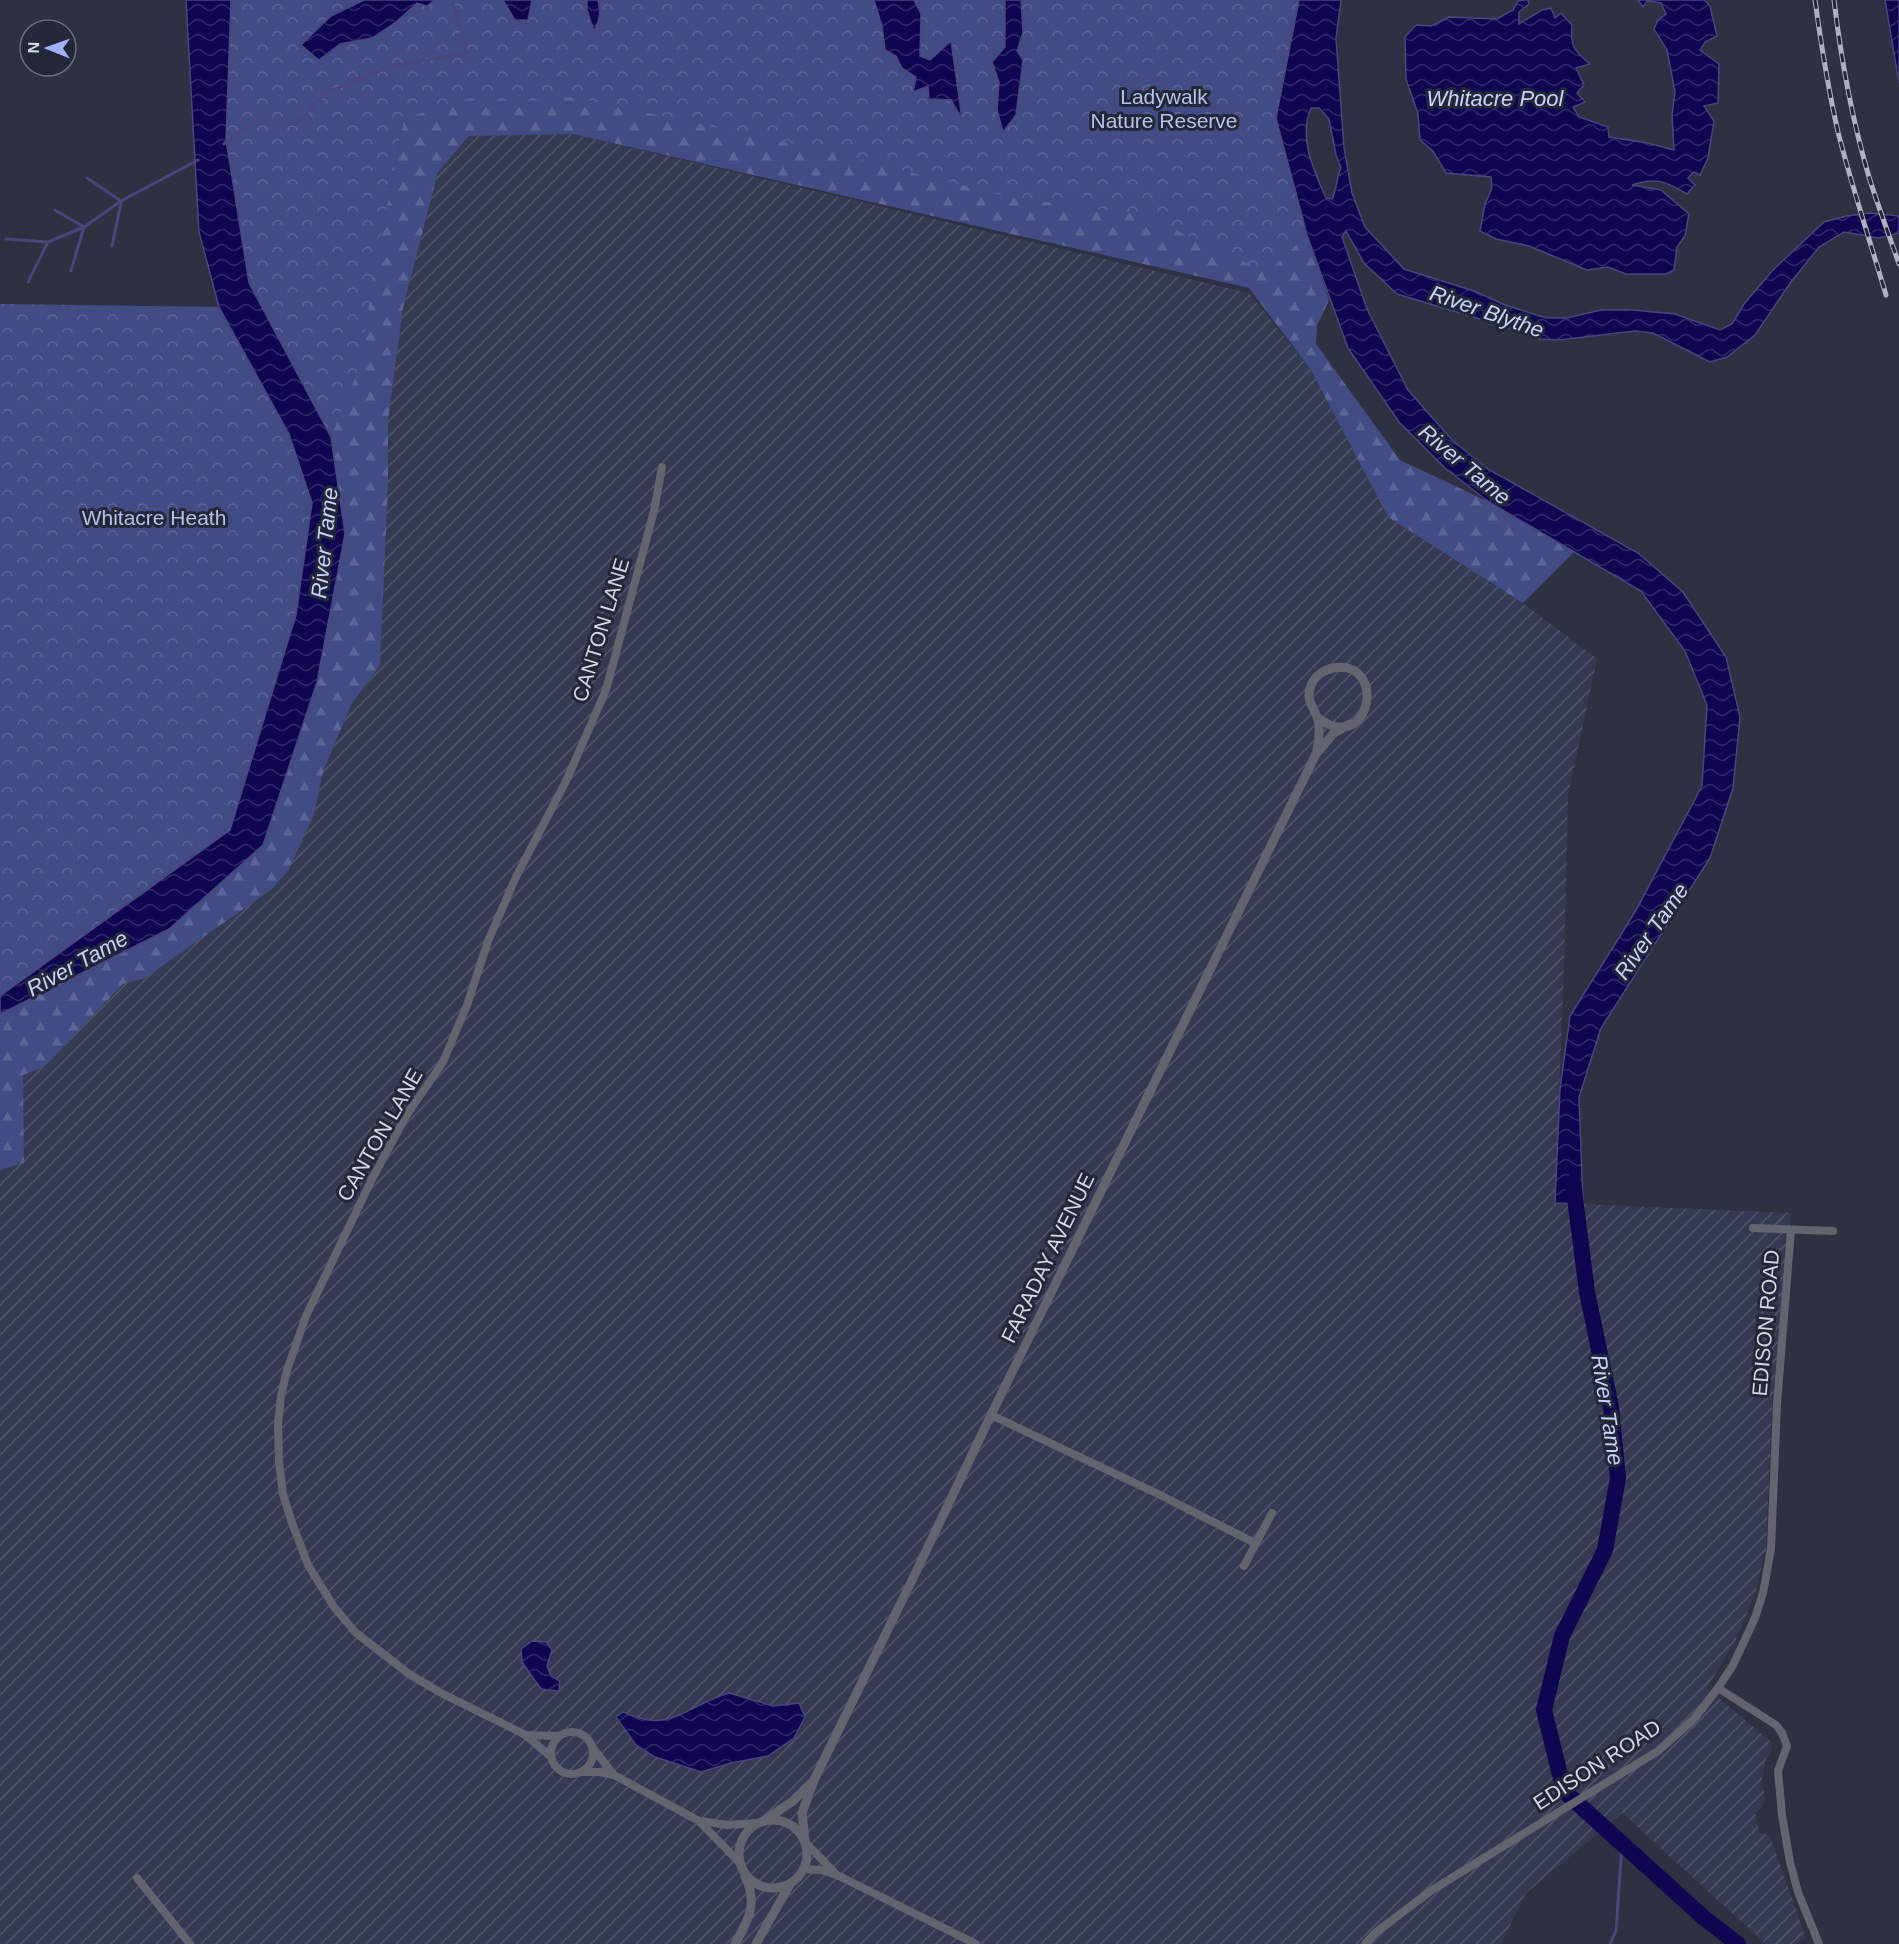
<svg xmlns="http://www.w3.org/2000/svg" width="1899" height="1944" viewBox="0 0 1899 1944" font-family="Helvetica,sans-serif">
<defs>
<pattern id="industrial-furrows" width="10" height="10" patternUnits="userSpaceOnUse" patternTransform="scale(1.5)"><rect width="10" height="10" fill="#353a52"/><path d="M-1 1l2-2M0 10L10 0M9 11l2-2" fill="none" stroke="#51566b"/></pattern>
<pattern id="forest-firs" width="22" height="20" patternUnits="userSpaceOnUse" patternTransform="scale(1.5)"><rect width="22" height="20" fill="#414c85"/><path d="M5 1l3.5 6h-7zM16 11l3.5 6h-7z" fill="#5c6596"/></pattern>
<pattern id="park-crowns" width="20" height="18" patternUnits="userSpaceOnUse" patternTransform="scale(1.5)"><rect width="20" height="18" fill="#414c85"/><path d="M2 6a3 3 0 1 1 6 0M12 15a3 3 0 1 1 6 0" fill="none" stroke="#5c6596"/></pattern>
<pattern id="water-waves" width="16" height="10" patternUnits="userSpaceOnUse" patternTransform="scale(1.5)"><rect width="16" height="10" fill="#0e0651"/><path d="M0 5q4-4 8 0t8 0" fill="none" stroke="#302a6a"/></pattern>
</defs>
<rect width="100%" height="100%" fill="#2d3142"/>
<path fill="url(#industrial-furrows)" d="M573 134 1249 293 1311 370 1388 517 1523 603 1597 659 1568 796 1564 966 1555 1203 1791 1213 1772 1407 1766 1549 1756 1591 1735 1642 1707 1688 1771 1742 1772 1749 1766 1759 1762 1778 1765 1799 1762 1807 1755 1813 1759 1832 1770 1836 1806 1938 1795 1944H1766L1622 1813 1526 1893 1501 1944H0V1170L24 1163 23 1075 44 1067 123 984 145 978 314 816 323 772 351 705 380 665 388 485V421L403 308 438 172 469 136Z"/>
<path fill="url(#forest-firs)" d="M500 71 1276 118 1307 235 1329 300 1317 326 1316 344 1400 460 1489 502 1575 551 1523 603 1388 517 1311 370 1249 288 573 134 469 136 438 172 403 308 388 421V485L380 665 351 705 323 772 314 815 288 871 272 889 145 978 123 984 44 1067 23 1075 24 1163 0 1170V1014L169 929 263 844 317 682 281 343 374 271 404 118Z"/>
<path fill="url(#park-crowns)" d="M231 0H1299L1276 118 1307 235 1272 268 1264 271 1143 215 1010 197 821 150 572 97 537 101 468 99 404 118 374 272 360 366 331 437 249 284 226 140Z
M0 304 219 307 289 434 312 503 296 615 230 830 0 996Z"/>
<path fill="url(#water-waves)" stroke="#4a457d" stroke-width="1.5" fill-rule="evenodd" d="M186 0H231L226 140 249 283 331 437 345 534 317 682 263 845 169 929 0 1014V996L230 830 296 615 312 503 289 434 219 307 199 232Z
M364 0H435L427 6 417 3 396 22 372 38 340 44 319 60 301 45 331 16Z
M503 0H532L528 20H515Z
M587 0H598C601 13 600 19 594 31L587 10Z
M874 0H914L921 14 920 56 930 60 951 41 962 119 951 100 929 99 928 86 913 92 916 77 902 68 896 56 885 50 882 26Z
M1005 0H1021L1023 33 1017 51 1023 60 1016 115 1003 132 997 110 999 82 992 62 1005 47Z
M1299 0H1341L1336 38 1344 148 1352 193 1365 227 1404 269 1474 291 1505 305 1546 318H1567L1601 310H1633L1675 314 1720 330 1732 324 1744 304 1773 270 1824 222 1847 216 1870 213 1899 216V233L1879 238 1844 232 1819 247 1791 282 1755 335 1727 357 1710 362 1653 333 1635 331 1559 340 1540 339 1500 325 1397 294 1364 263 1346 231 1342 237 1367 309 1408 390 1452 440 1486 468 1638 553 1683 592 1726 657 1740 717 1733 788 1710 858 1601 1028 1579 1097 1583 1204 1555 1203 1560 1089 1570 1016 1635 912 1702 786 1707 705 1685 651 1641 591 1489 502 1445 468 1399 422 1348 348 1307 235 1276 118ZM1311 108H1319L1329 119 1336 155 1341 168C1336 178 1337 189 1332 199L1326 198C1314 170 1298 139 1311 108Z
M1522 0H1528L1529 4 1519 12V24L1542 10 1551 8 1555 18 1561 13 1572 25C1570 46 1574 51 1590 64L1576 68 1584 85 1577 93 1585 102 1573 107 1579 117 1608 127 1609 137 1648 143 1674 150 1672 115 1675 92 1667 50 1654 29 1658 20 1666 14 1661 3 1647 1 1643 7 1638 0H1705L1710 6 1717 36 1705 42 1700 50 1719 64 1718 103 1704 106 1714 121 1708 158 1700 175 1694 172 1688 178 1695 185 1687 194C1666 181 1656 177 1632 185L1661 190 1689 214 1685 236 1677 247 1674 270 1666 274H1626L1608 267 1587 270 1529 246 1496 239 1480 231 1485 204 1492 188 1491 177 1446 173 1433 151 1420 140 1418 114 1406 79 1405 37 1416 25 1431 26 1449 17 1497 19 1513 10 1518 1Z
M1885 0H1899V83Z
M532 1641 546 1642 552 1650 547 1666 551 1676 560 1681 559 1691 541 1689 522 1662 521 1649Z
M729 1693 773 1706 799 1703 805 1717 794 1738 768 1756 731 1763 701 1772 655 1757 636 1745 616 1717 623 1712C672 1735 686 1705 729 1693Z"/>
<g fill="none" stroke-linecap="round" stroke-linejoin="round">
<path stroke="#4a457d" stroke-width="3" d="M224 144 251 124H296L327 92 390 67 467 52 452 0
M87 178 121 201
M55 210 84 227
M6 239 48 242 84 227 121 201 198 160
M112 246 121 203
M71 271 84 227
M28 282 48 242
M1610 1944 1616 1931 1622 1844"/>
<path stroke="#0e0651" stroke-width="16" d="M1573 1182 1587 1292 1611 1407 1618 1478 1605 1550 1562 1636 1544 1710 1564 1791 1704 1918 1738 1944"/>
<path stroke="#63656e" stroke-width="8" d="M1753 1228 1833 1231
M991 1415 1154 1492 1255 1543
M1244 1566 1272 1513
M1718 1688 1776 1725 1782 1733 1787 1746 1778 1771 1782 1815 1790 1862 1798 1892 1819 1944
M551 1753a21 21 0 1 1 42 0a21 21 0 1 1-42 0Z
M526 1735 559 1736
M593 1748 614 1775
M551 1757 524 1734 443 1694 409 1674 355 1632 334 1607 308 1565 291 1520 283 1494 279 1462 278 1424 281 1396 287 1370 306 1316 372 1179 406 1116 443 1062 467 1005 488 941 516 877 566 781 606 690 654 511 662 467
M582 1772H600L614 1775 699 1821 739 1862
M700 1821 728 1825 757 1823
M807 1844 835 1873
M805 1869 821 1870 837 1875 976 1944
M137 1878 190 1944
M1365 1944 1375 1933 1432 1890 1658 1751 1694 1719 1718 1688 1733 1665 1755 1618 1763 1593 1771 1549 1777 1404 1791 1230"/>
<path stroke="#63656e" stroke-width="9" d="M1317 752C1318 741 1321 730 1318 720 1314 706 1305 701 1311 685 1315 676 1324 670 1333 668 1388 658 1371 757 1318 718
M739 1854a34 34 0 1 1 68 0a34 34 0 1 1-68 0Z
M763 1821 793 1801 811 1783
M805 1840 802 1813 814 1780 915 1574 991 1415 1316 754 1334 733 1350 724
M735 1944C749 1919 758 1904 745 1876
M756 1944 789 1886"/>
<defs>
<path id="rail" d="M1815 0C1821 44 1828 88 1838 132 1852 187 1870 241 1886 295
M1834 0C1841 59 1852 119 1869 177 1878 206 1889 235 1899 264"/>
</defs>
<use href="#rail" stroke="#b0b3bf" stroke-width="5"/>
<use href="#rail" stroke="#232738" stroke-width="3" stroke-dasharray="9" stroke-linecap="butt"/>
</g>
<g text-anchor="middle" stroke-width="6" stroke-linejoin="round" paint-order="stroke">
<g font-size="21" fill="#b6c1ec" stroke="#232738">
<text x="1164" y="104">Ladywalk<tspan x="1164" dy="24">Nature Reserve</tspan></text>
<text x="154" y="525">Whitacre Heath</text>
</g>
<g font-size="21" fill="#d5d8e3" stroke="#232738">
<text transform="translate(601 630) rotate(-73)" y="7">CANTON LANE</text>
<text transform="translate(380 1135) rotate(-60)" y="7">CANTON LANE</text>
<text transform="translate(1048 1258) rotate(-64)" y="7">FARADAY AVENUE</text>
<text transform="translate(1766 1323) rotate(-85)" y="7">EDISON ROAD</text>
<text transform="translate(1597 1765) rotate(-33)" y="7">EDISON ROAD</text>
</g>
<g font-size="22" font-style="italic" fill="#c8d3fe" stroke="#232738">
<text x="1495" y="106">Whitacre Pool</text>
<text transform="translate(1487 311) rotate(19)" y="8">River Blythe</text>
<text transform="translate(1465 464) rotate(40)" y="8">River Tame</text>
<text transform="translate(324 543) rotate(-84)" y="8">River Tame</text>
<text transform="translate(1651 931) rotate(-55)" y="8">River Tame</text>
<text transform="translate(77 963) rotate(-29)" y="8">River Tame</text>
<text transform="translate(1608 1410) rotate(81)" y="8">River Tame</text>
</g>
</g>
<g transform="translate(48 48) rotate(271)"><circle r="28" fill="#232738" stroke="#6a6e7c" stroke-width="1.5"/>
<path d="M0-4.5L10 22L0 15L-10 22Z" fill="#a1b2fd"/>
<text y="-9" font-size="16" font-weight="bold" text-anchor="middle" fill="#d5d8e3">N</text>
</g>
</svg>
